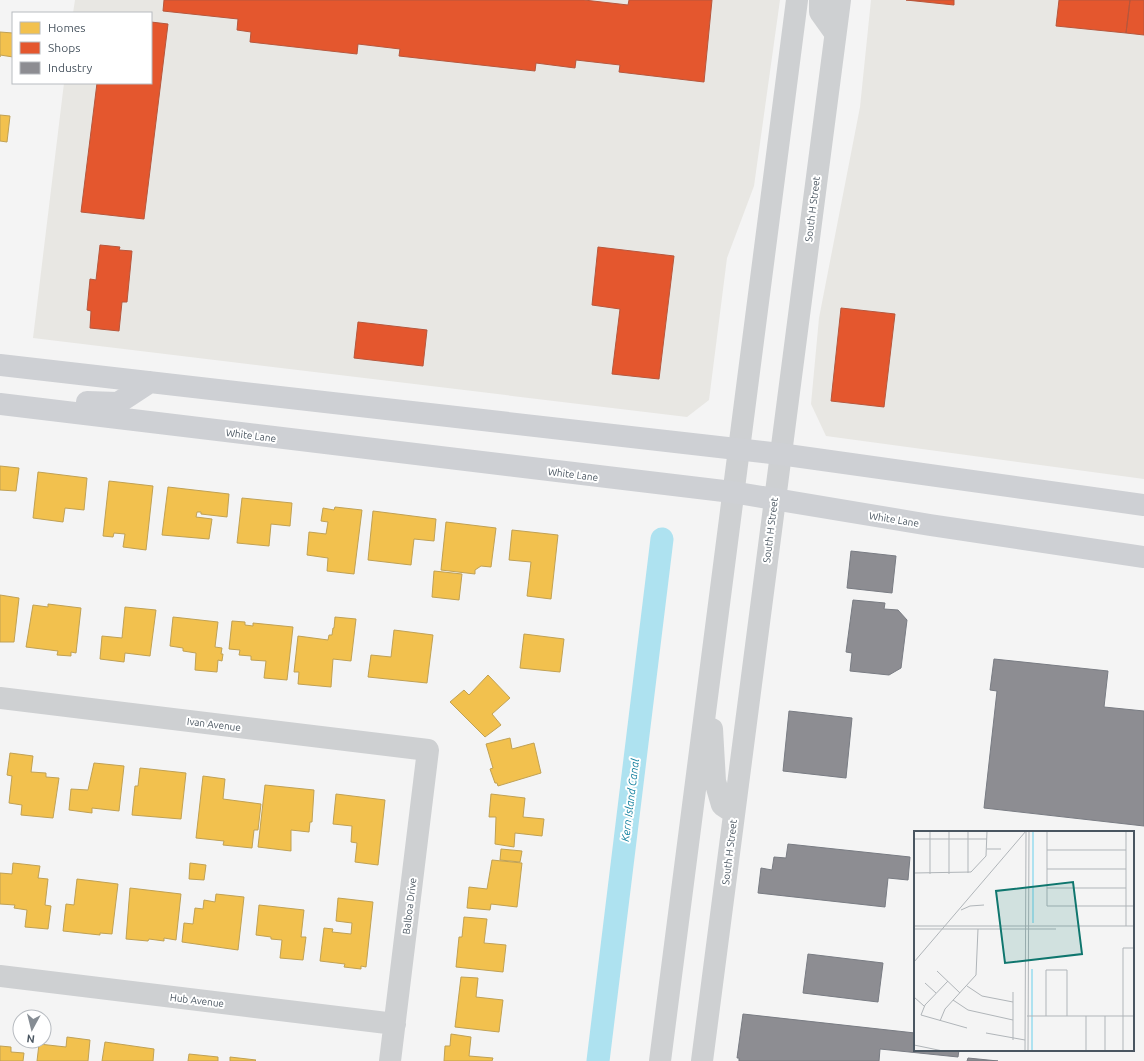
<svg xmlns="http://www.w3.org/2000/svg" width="1144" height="1061" viewBox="0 0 1144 1061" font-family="Ubuntu,sans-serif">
<rect width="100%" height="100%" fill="#f4f4f4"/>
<path fill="#e8e7e3" d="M75 0H780L754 186 727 258 709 400 687 417 33 338 64 83H151V13H73Z
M871 0H1144V479L826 436 811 404 819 318 860 107Z"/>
<path fill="#f2c14e" stroke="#c0a154" d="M0 32 13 33V57L0 55V57Z
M0 115 10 116 7 142 0 141Z
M0 466 19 468 16 491 0 490Z
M38 472 87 478 84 510 65 508 63 522 33 518Z
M109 481 153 486 146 550 123 547 125 534 114 533 113 537 103 536Z
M168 487 229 494 227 517 201 514V512H197L196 517 212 519 209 539 162 535Z
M242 498 292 503 290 526 271 524 269 546 237 543Z
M335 507 362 510 354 574 327 571 328 558 307 555 309 532 326 534 328 522 321 521 323 508 334 510Z
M373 511 436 519 434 541 414 539 411 565 368 560Z
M446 522 496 528 491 567 481 566 475 570V574L441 570Z
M512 530 558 535 551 599 527 596 531 562 509 560Z
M434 571 462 574 459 600 432 597Z
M0 595 19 598 14 642H0Z
M48 604 81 608 76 653 71 652V656L57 655 58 651 26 647 33 605 48 607Z
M125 607 156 610 150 656 125 653 124 662 100 659 102 636 122 638Z
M173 617 218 622 215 647 222 648 221 654H223L222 661 218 660 217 672 195 670 196 653 183 651V648L170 646Z
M335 617 356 619 351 661 333 659 331 687 298 684 299 672H294L298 636 328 640 329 635H332L333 628H334Z
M232 621 245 622V625L253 626V623L293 627 287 680 264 678 266 661 251 660V656L239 655 240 650 229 649Z
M394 630 433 635 427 683 368 677 371 655 391 657Z
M524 634 564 639 560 672 520 668Z
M488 675 510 698 492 714 501 725 485 737 450 702 464 690 469 695Z
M510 738 512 749 534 743 541 773 498 786 497 783H495L490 769 493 768 486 744Z
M10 753 33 756 31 772 46 773V777L59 778 53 818 21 815 22 805 9 803 12 776 7 775Z
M94 763 124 766 119 811 92 808V813L69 810 71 789 88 790Z
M140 768 186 773 181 819 132 815 135 786H138Z
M203 776 225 779 223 799 261 804 258 830H254L252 848 223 845 224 841 196 838Z
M265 785 314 790 312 822H310L309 832 291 830V851L258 847Z
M336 794 385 800 378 865 355 862 357 843 351 842 352 826 333 824Z
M491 794 525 798 523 817 544 819 542 836 515 833 514 847 495 844 496 817H489Z
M501 849 522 851 520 862 500 860Z
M492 860 522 863 517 907 491 904 490 910 467 908 469 887 487 889Z
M13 863 40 866 38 878 48 879 45 905 51 906 48 929 25 927 27 910 14 908 15 905 0 904V873L12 874Z
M190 863 206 865 204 880 189 879Z
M77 879 118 884 112 934 100 933V935L63 931 66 904 74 905Z
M130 888 181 894 176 940 164 938V941L149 939 148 941 126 939Z
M216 894 244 897 238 950 182 942 184 923 193 924 195 908 203 909 204 900 215 902Z
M338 898 373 902 366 967 361 966V969L344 967 345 964 320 961 324 928 333 929 332 932 351 934 352 923 336 921Z
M259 905 304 910 301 937H306L303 960 280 958 282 940 271 939V937L256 935Z
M464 917 487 919 484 943 506 945 503 972 456 967 459 937H462Z
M461 977 478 978 476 997 503 1000 499 1032 455 1027Z
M451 1034 471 1037 469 1056 493 1058 492 1061H444L445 1046H450Z
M67 1037 90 1040 88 1061H37L39 1044 66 1047Z
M105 1042 154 1049 153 1061H102Z
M0 1046 11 1047V1052L24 1053 23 1061H0Z
M189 1054 218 1057V1061H188Z
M230 1057 256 1060 255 1061H230Z"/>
<path fill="#e4572e" stroke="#b6573d" d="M164 0H584L628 5 629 0H712L704 82 619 72 620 65 576 60 575 68 536 63 535 71 399 56 400 49 358 44 357 54 250 42 251 32 237 30 238 19 163 11Z
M906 0H954V5Z
M1059 0H1130L1126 33 1056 26Z
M1130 0H1144V35L1126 33Z
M151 22 168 24 144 219 81 212 97 83H151Z
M100 245 120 247 119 250 132 251 127 302H122L119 331 90 328 91 311 87 310 90 279 96 280Z
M598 247 674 256 659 379 612 374 620 309 592 305Z
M841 308 895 314 884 407 831 401Z
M358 322 427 330 423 366 354 358Z"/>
<path fill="#8d8d92" stroke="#797c83" d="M851 551 896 556 892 593 847 588Z
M853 600 885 603 884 609 898 610 907 620 901 668 889 675 850 671 852 653 846 652Z
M994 659 1108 671 1104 707 1144 711V826L984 808 997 691 990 690Z
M789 711 852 718 846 778 783 771Z
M788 844 910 857 908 880 888 878 885 907 758 893 761 868 772 870 774 857 786 858Z
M808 954 883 963 878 1002 803 993Z
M743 1014 915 1033V1050H959L958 1057 880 1049 879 1061H739V1058H737Z
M968 1058 998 1061H967Z"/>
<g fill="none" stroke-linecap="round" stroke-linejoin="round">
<path stroke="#aee2f0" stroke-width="23" d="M598 1061 662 539"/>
<path stroke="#ced0d2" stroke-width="22" d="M0 698 428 750 390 1061
M0 976 395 1024"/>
<path stroke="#ced0d2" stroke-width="22" d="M820 0V12L835 33
M712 729 715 781 722 805 734 813
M660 1061 797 0
M702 1061 840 0"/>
<path stroke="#ced0d4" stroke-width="22" d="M0 365 780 454 1144 505
M87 402 118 403 150 382
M0 404 732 492 930 525 1144 557"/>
</g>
<g text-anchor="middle" stroke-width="4" stroke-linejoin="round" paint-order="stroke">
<g font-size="10" fill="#4a5661" stroke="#fff">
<text transform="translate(812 209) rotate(-83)" y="4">South H Street</text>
<text transform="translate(251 435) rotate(7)" y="4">White Lane</text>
<text transform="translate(573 474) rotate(7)" y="4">White Lane</text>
<text transform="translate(894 519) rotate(9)" y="4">White Lane</text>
<text transform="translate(770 530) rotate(-83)" y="4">South H Street</text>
<text transform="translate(214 724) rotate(7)" y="4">Ivan Avenue</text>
<text transform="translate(729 852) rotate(-83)" y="4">South H Street</text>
<text transform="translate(409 906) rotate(-83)" y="4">Balboa Drive</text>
<text transform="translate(197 1000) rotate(7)" y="4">Hub Avenue</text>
</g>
<g font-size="11" font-style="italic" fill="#0c7c9b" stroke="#fff">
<text transform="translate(630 800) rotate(-83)" y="4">Kern Island Canal</text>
</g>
</g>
<g transform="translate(914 831)">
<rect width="220" height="220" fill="#f4f4f4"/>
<path fill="none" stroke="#aee2f0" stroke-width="2" d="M119 0V92M118 220V138"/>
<path fill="none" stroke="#b0b5b9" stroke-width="1" d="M140 0H133V75H220M0 8H73M73 18H87M133 19H212M133 38H212M0 42 57 41 72 25 73 0M54 42V0M16 43V0M35 43V0M133 57H212M47 79 56 75 70 74M0 95H220M212 95V0M0 98H142M0 131 112 0M23 140 46 162M34 150 11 174 7 184 53 197M11 152 22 162M53 155 68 165 99 171M0 166 10 175M39 169 54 179 99 189M113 185H220M132 185V139H153V185M172 185V220M191 185V220M26 190 31 178 62 144 64 98M72 202 111 209M99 209V161M0 214 29 220M111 220 112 0M114 220 115 0M209 220V117H220"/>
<path fill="#0f766e" fill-opacity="0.15" stroke="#0f766e" stroke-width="2" d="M159 51 168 123 91 132 82 60Z"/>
<rect width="220" height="220" fill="none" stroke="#4a5661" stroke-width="2"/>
</g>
<rect x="12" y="12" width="140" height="72" fill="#ffffff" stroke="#b7bbc0"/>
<rect x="20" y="22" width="20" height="12" fill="#f2c14e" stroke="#b7bbc0"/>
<text x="48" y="32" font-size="12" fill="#4a5661">Homes</text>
<rect x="20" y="42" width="20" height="12" fill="#e4572e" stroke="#b7bbc0"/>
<text x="48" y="52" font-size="12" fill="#4a5661">Shops</text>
<rect x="20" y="62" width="20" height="12" fill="#8d8d92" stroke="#b7bbc0"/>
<text x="48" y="72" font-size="12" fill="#4a5661">Industry</text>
<g transform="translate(32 1029) rotate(187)"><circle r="19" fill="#ffffff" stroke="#b7bbc0"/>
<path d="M0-3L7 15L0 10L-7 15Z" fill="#868d94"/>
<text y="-6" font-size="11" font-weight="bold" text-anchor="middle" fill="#4a5661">N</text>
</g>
</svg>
